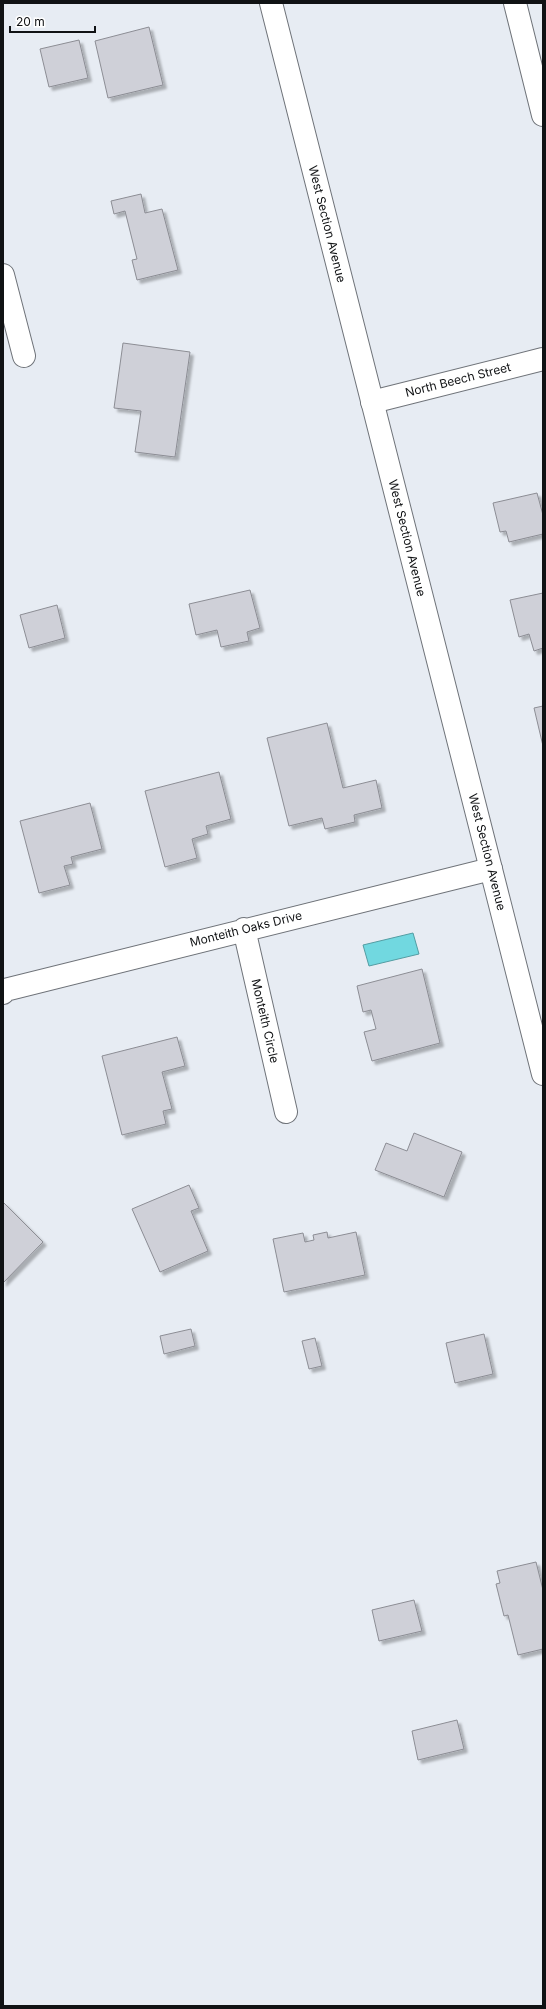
<svg xmlns="http://www.w3.org/2000/svg" width="546" height="2009" viewBox="0 0 546 2009" font-family="Inter,sans-serif">
<defs>
<filter id="shadow"><feDropShadow dx="3.5" dy="3.5" stdDeviation="1" flood-color="#0004"/></filter>
</defs>
<rect width="100%" height="100%" fill="#e7ecf3"/>
<path fill="#71d8e0" stroke="#549da3" d="M413 933 419 954 369 966 363 945Z"/>
<path fill="#cfd0d8" stroke="#8c8d94" filter="url(#shadow)" d="M149 27 163 85 108 98 95 41Z
M79 40 88 78 49 87 40 49Z
M141 194 145 213 162 209 178 270 137 280 132 260 137 259 125 211 114 214 111 201Z
M123 343 190 352 175 457 135 452 141 411 114 408Z
M537 493 543 515V534L509 542 506 531 500 532 493 503Z
M250 590 260 628 247 632 249 641 221 647 217 630 196 635 189 604Z
M543 593V648L534 651 529 634 519 637 510 600Z
M57 605 65 638 29 648 20 615Z
M543 706V746L534 708Z
M327 723 343 788 376 780 382 808 354 815 355 822 325 829 322 818 289 826 267 738Z
M219 772 231 819 206 826 208 834 192 839 197 858 165 867 145 791Z
M90 803 102 849 71 857 73 864 64 866 70 885 39 893 20 821Z
M422 969 440 1043 372 1061 364 1032 376 1029 371 1010 363 1012 357 986Z
M177 1037 185 1066 162 1072 172 1109 163 1111 166 1124 122 1135 102 1056Z
M414 1133 462 1152 444 1197 375 1170 386 1143 407 1151Z
M189 1185 199 1208 191 1211 208 1251 160 1272 132 1209Z
M3 1202 43 1242 3 1283Z
M327 1232 328 1238 356 1232 365 1275 284 1292 273 1239 303 1233 305 1242 314 1240 313 1235Z
M191 1329 195 1346 164 1354 160 1336Z
M484 1334 493 1374 455 1383 446 1343Z
M315 1338 322 1366 309 1369 302 1341Z
M536 1562 543 1590V1649L518 1655 508 1615 504 1616 496 1584 500 1583 497 1571Z
M414 1600 422 1631 379 1641 372 1610Z
M457 1720 464 1749 418 1760 412 1731Z"/>
<g fill="none" stroke-linecap="round" stroke-linejoin="round">
<defs>
<path id="street" d="M515 3 543 115
M3 275 24 356
M372 402 543 359
M244 929 286 1112
M3 993 5 990 491 869"/>
<path id="secondary" d="M271 3 543 1074"/>
</defs>
<use href="#street" stroke="#6f7379" stroke-width="24"/>
<use href="#secondary" stroke="#6f7379" stroke-width="24"/>
<use href="#street" stroke="#fff" stroke-width="22"/>
<use href="#secondary" stroke="#fff" stroke-width="22"/>
</g>
<g text-anchor="middle" stroke-width="3.5" stroke-linejoin="round" paint-order="stroke">
<g font-size="12" fill="#101214" stroke="#fff">
<text transform="translate(327 224) rotate(76)" y="4">West Section Avenue</text>
<text transform="translate(458 380) rotate(-14)" y="4">North Beech Street</text>
<text transform="translate(407 538) rotate(76)" y="4">West Section Avenue</text>
<text transform="translate(487 852) rotate(76)" y="4">West Section Avenue</text>
<text transform="translate(246 929) rotate(-14)" y="4">Monteith Oaks Drive</text>
<text transform="translate(265 1021) rotate(77)" y="4">Monteith Circle</text>
</g>
</g>
<rect width="546" height="2009" fill="none" stroke="#101214" stroke-width="8"/>
<path d="M10 26v6h85v-6" fill="none" stroke="#101214" stroke-width="2"/>
<text x="16" y="26" font-size="12" fill="#101214" stroke="#ffffff" stroke-width="3" paint-order="stroke">20 m</text>
</svg>
